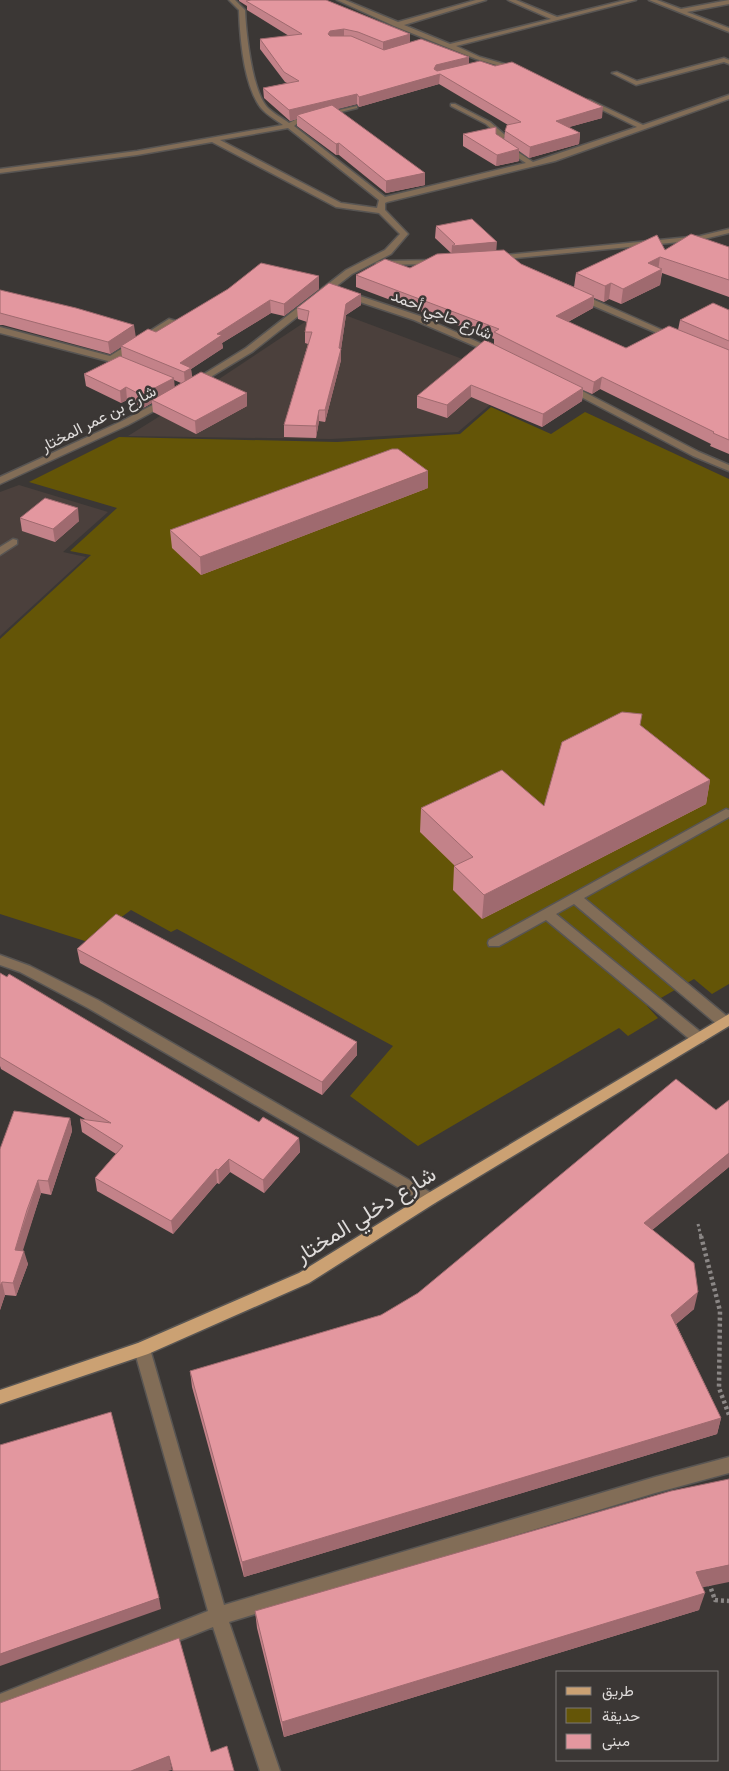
<svg xmlns="http://www.w3.org/2000/svg" width="729" height="1771" viewBox="0 0 729 1771" font-family="Signika,Vazirmatn,sans-serif">
<rect width="100%" height="100%" fill="#3b3735"/>
<path fill="#4b403c" d="M326 308 519 380 458 432 331 439 128 436 216 381Z
M19 485 108 512 63 552 86 557 0 636V492Z"/>
<path fill="#645507" d="M491 407 551 434 585 412 729 479V984L712 994 694 979 647 1006 658 1018 628 1036 619 1028 418 1146 350 1096 393 1046 177 929 171 932 131 910 88 942 0 914V639L91 555 70 551 117 508 29 482 119 437 337 442 460 434Z"/>
<g fill="none" stroke-linecap="round" stroke-linejoin="round">
<defs>
<path id="minor" d="M229 0H235L245 10C246 33 252 90 267 107 273 113 282 118 289 123L295 120 357 106V108L299 122 294 126 385 197 526 163 496 144 498 135 486 124 451 106V104H455L490 122 505 135 502 142 533 162 637 127 586 102V100H590L643 125 729 95V99L555 161 387 202 385 203V210L408 234 391 254 352 274 252 352 194 387 191 386V382L246 348 346 270 385 250 400 234 379 213 336 207 212 142 137 155 0 173V169L137 151 283 125C276 120 267 115 261 108 244 86 240 39 239 10ZM288 128 379 200 377 208 341 203 220 140Z
M337 0H345L398 22 476 0H486L404 25 450 44 551 19 508 0H516L557 17 626 0H636L456 46 480 57 522 69V71L520 72 476 59 394 26Z
M649 0H657L681 9 729 0V4L687 12 729 28V32Z
M724 58 729 60V64L724 62 636 85 612 73 617 72 637 81Z
M729 229V233L700 240 496 260 492 258 496 256 700 236Z
M440 260V264H437L379 265 375 263 379 261Z
M342 292H348L420 316 498 351 491 353 414 320 342 296Z
M575 294H581L678 337 671 339 575 298Z
M169 319 176 321 117 359 130 364V368L127 369 108 361 0 333V327L110 356Z
M569 384 699 452 729 465V471L693 456 566 389V385Z
M166 398 169 399V403L128 425 0 484V477L122 421Z
M13 539 17 540V544L0 555V547Z
M726 809 729 810V817L584 898 729 1018V1026L724 1027 719 1026 574 904 556 914 703 1034 705 1038 703 1042 698 1043 693 1042 546 920 499 946H489L488 943 489 940Z
M0 955 30 966 98 1000 435 1195 437 1199 435 1203 430 1205 425 1203 88 1008 20 972 0 965Z
M142 1342 148 1344 150 1349 224 1605 655 1477 729 1457V1473L655 1493 229 1622 280 1771H260L213 1627 0 1712V1694L208 1611 134 1349 136 1344Z"/>
<path id="major" d="M729 1014V1026L435 1203 309 1283 148 1354 0 1404V1390L138 1343 299 1273 425 1195Z"/>
</defs>
<use href="#minor" stroke="#585553" stroke-width="3"/>
<use href="#major" stroke="#585553" stroke-width="3"/>
<path stroke="#8b8786" stroke-width="3" stroke-dasharray="2.5 2.5" stroke-linecap="butt" d="M698 1224 701 1237"/>
<path stroke="#8b8786" stroke-width="4.5" stroke-dasharray="3 3" stroke-linecap="butt" d="M701 1236 720 1311 719 1388 729 1415
M709 1583 715 1600 729 1601"/>
<use href="#minor" fill="#826d57" fill-rule="evenodd"/>
<use href="#major" fill="#cba173" fill-rule="evenodd"/>
</g>
<path fill="#c38289" fill-rule="evenodd" d="M239 0H326L410 34V42L469 57V64L602 118 569 127 580 133 579 144 529 158 519 151V161L496 166 463 146V134H496L504 140 505 131 508 125 439 84 359 107 357 104 337 109 425 185 386 193 339 155H336L297 126V119L290 121 264 98 263 88 287 83 285 82 260 49V39L289 36 247 10V6L239 1Z
M436 226 496 250 521 264 574 287 576 273 665 250 729 247V297L662 273 660 285 621 304 609 299 604 302 594 298 593 308 568 322 626 348 678 330 680 320 729 310V454L710 446 711 444 600 389 592 394 583 390 582 401 542 427 471 397 447 418 417 408V396L494 344V339L356 287V275L410 268 451 253 435 238Z
M319 276V289L284 316 271 313 222 343 223 348 191 369 192 377 247 406 196 434 153 412 152 403 143 408 127 400 121 403 86 386 84 374 122 357 121 347 110 354 3 325H0V290L136 337 156 332ZM174 380 181 383 174 387Z
M361 305 346 315 341 349V360L325 422 319 421 316 438 284 437V425L308 344 305 343V332L307 322 298 319 297 308Z
M428 488 201 575 172 548 170 530Z
M20 518 79 521 55 542 22 531Z
M640 725 710 780 706 804 482 919 453 890 454 866H455L420 832 421 808 544 806Z
M77 949 357 1042V1055L322 1095 80 963Z
M0 973 259 1122 299 1138 300 1152 264 1193 230 1172 219 1184 217 1183 173 1234 97 1191 95 1178 116 1154 82 1132 80 1119H85L1 1069 0 1066Z
M70 1118 72 1131 51 1195 41 1193 22 1251 28 1264 16 1296 5 1295 0 1310V1149Z
M729 1167 652 1230 694 1309 676 1324 721 1418 717 1434 244 1577 192 1387 190 1371 381 1315Z
M703 1587 699 1610 284 1737 257 1628 255 1611Z"/>
<path fill="#9f6a6f" d="M344 29V39L330 40 328 34 330 31Z
M410 34V44L383 52V42Z
M469 57V67L440 74 439 84 359 107V97L434 69 436 65Z
M357 94V104L301 118 297 115V119L290 121 289 110Z
M603 107 602 118 555 131 556 121Z
M580 133 579 144 529 158 530 147Z
M339 143V155H336V144Z
M519 149V161L496 166 497 155Z
M425 173V185L386 193V181Z
M497 242 496 254 451 258 452 246Z
M660 257 658 271 662 269 660 285 621 304 623 289 648 263Z
M319 276V289L284 316V304Z
M611 283 609 299 604 302 605 286Z
M361 294V305L346 315 341 349V360L325 422V410L339 348 346 304Z
M594 296 593 308 555 329 556 316Z
M270 300 271 313 222 343 223 348 191 369 192 380 185 385 184 372 180 363 217 334Z
M134 325 136 338 110 354 108 342Z
M602 377 600 389 592 394 594 382Z
M174 378 175 390 152 400V403L143 408 141 395Z
M471 385V397L447 418V405Z
M126 387 127 400 121 403 120 391Z
M583 388 582 401 542 427 543 414Z
M247 393V406L196 434 195 421Z
M319 410V421L316 438V426Z
M428 471V488L201 575 200 557Z
M78 508 79 521 55 542 53 529Z
M710 780 706 804 482 919 484 895Z
M357 1042V1055L322 1095V1082Z
M70 1118 72 1131 51 1195 48 1181Z
M299 1138 300 1152 264 1193 263 1180Z
M729 1153V1167L640 1240 644 1223Z
M229 1159 230 1172 219 1184 218 1170Z
M216 1169 217 1183 173 1234 171 1221Z
M38 1180 41 1193 19 1263 15 1250Z
M24 1251 28 1264 16 1296 13 1283Z
M2 1282 5 1295 0 1310V1286Z
M698 1292 694 1309 667 1332 671 1315Z
M721 1418 717 1434 244 1577 242 1562Z
M729 1565V1582L690 1590 696 1572Z
M705 1593 699 1610 284 1737 282 1722Z
M159 1598 161 1609 0 1666V1654Z
M169 1756 172 1770 168 1771H131Z"/>
<path fill="#e3979f" stroke="#9f6a6f" d="M251 0H326L410 34 383 42 358 32 344 29 330 31 328 34 330 36H351L384 50 421 39 469 57 436 65 434 69 437 71 480 61 495 66 512 62 603 107 556 121 580 133 530 147 505 131 507 125 521 122 440 74 359 97 357 94 289 110 263 88 299 81 284 72 260 39 302 34 246 1Z
M332 105 425 173 386 181 339 143 336 144 297 115Z
M496 127V134L519 149 497 155 463 134Z
M472 219 497 242 452 246 455 244 436 226Z
M691 234 729 247V280L660 257 648 263 662 269 623 289 611 283 605 286 576 273 657 235 665 250Z
M504 250 521 264 594 296 556 316 626 348 669 326 729 350V440L713 433 714 432 602 377 594 382 494 332 499 329 356 275 385 259 410 268 437 254Z
M261 263 319 276 284 304 270 300 217 334 222 335 180 363 191 368 184 372 121 346 148 329 156 332 228 289Z
M329 283 361 294 346 304 339 348 341 349 325 410H319L316 426 284 425 312 332H305L309 311 297 308Z
M0 290 76 308 134 325 108 342 0 313Z
M713 303 729 310V341L680 320Z
M485 340 583 388 543 414 471 385 447 405 417 396Z
M120 356 174 378 141 395 126 387 120 391 84 374Z
M201 372 247 393 195 421 152 400Z
M392 449H398L428 471 200 557 170 530Z
M45 498 78 508 53 529 20 518Z
M622 712 642 714 640 725 710 780 484 895 454 866 473 857 421 808 502 770 544 806 562 742Z
M116 914 357 1042 322 1082 77 949Z
M0 973 7 977 9 974 259 1122 263 1117 299 1138 263 1180 229 1159 218 1170 216 1169 171 1221 95 1178 123 1146 80 1119 111 1123 0 1057Z
M676 1079 716 1110 729 1100V1153L644 1223 694 1263 698 1292 671 1315 721 1418 242 1562 190 1371 381 1315 418 1293Z
M14 1111 70 1118 48 1181 38 1180 27 1210 15 1250 24 1251 13 1283 2 1282 0 1286V1149Z
M111 1412 159 1598 0 1654V1445Z
M729 1479V1565L696 1572 705 1593 282 1722 255 1611 671 1491Z
M179 1638 211 1752 227 1746 234 1771H173L169 1756 131 1771H0V1703Z"/>
<g text-anchor="middle" stroke-width="5" stroke-linejoin="round" paint-order="stroke">
<g font-size="16" fill="#dedbda" stroke="#3b3735">
<text transform="translate(442 314) rotate(22)" y="6">شارع حاجي أحمد</text>
<text transform="translate(98 418) rotate(-27)" y="6">شارع بن عمر المختار</text>
</g>
<g font-size="22" fill="#dedbda" stroke="#3b3735">
<text transform="translate(365 1214) rotate(-32)" y="8">شارع دخلي المختار</text>
</g>
</g>
<rect x="556" y="1671" width="162" height="90" fill="#3b3735" stroke="#7c7977"/>
<rect x="566" y="1687" width="25" height="8" fill="#cba173" stroke="#7c7977"/>
<text x="602" y="1696" font-size="15" fill="#dedbda">طريق</text>
<rect x="566" y="1708" width="25" height="15" fill="#645507" stroke="#7c7977"/>
<text x="602" y="1721" font-size="15" fill="#dedbda">حديقة</text>
<rect x="566" y="1734" width="25" height="15" fill="#e3979f" stroke="#7c7977"/>
<text x="602" y="1746" font-size="15" fill="#dedbda">مبنى</text>
</svg>
